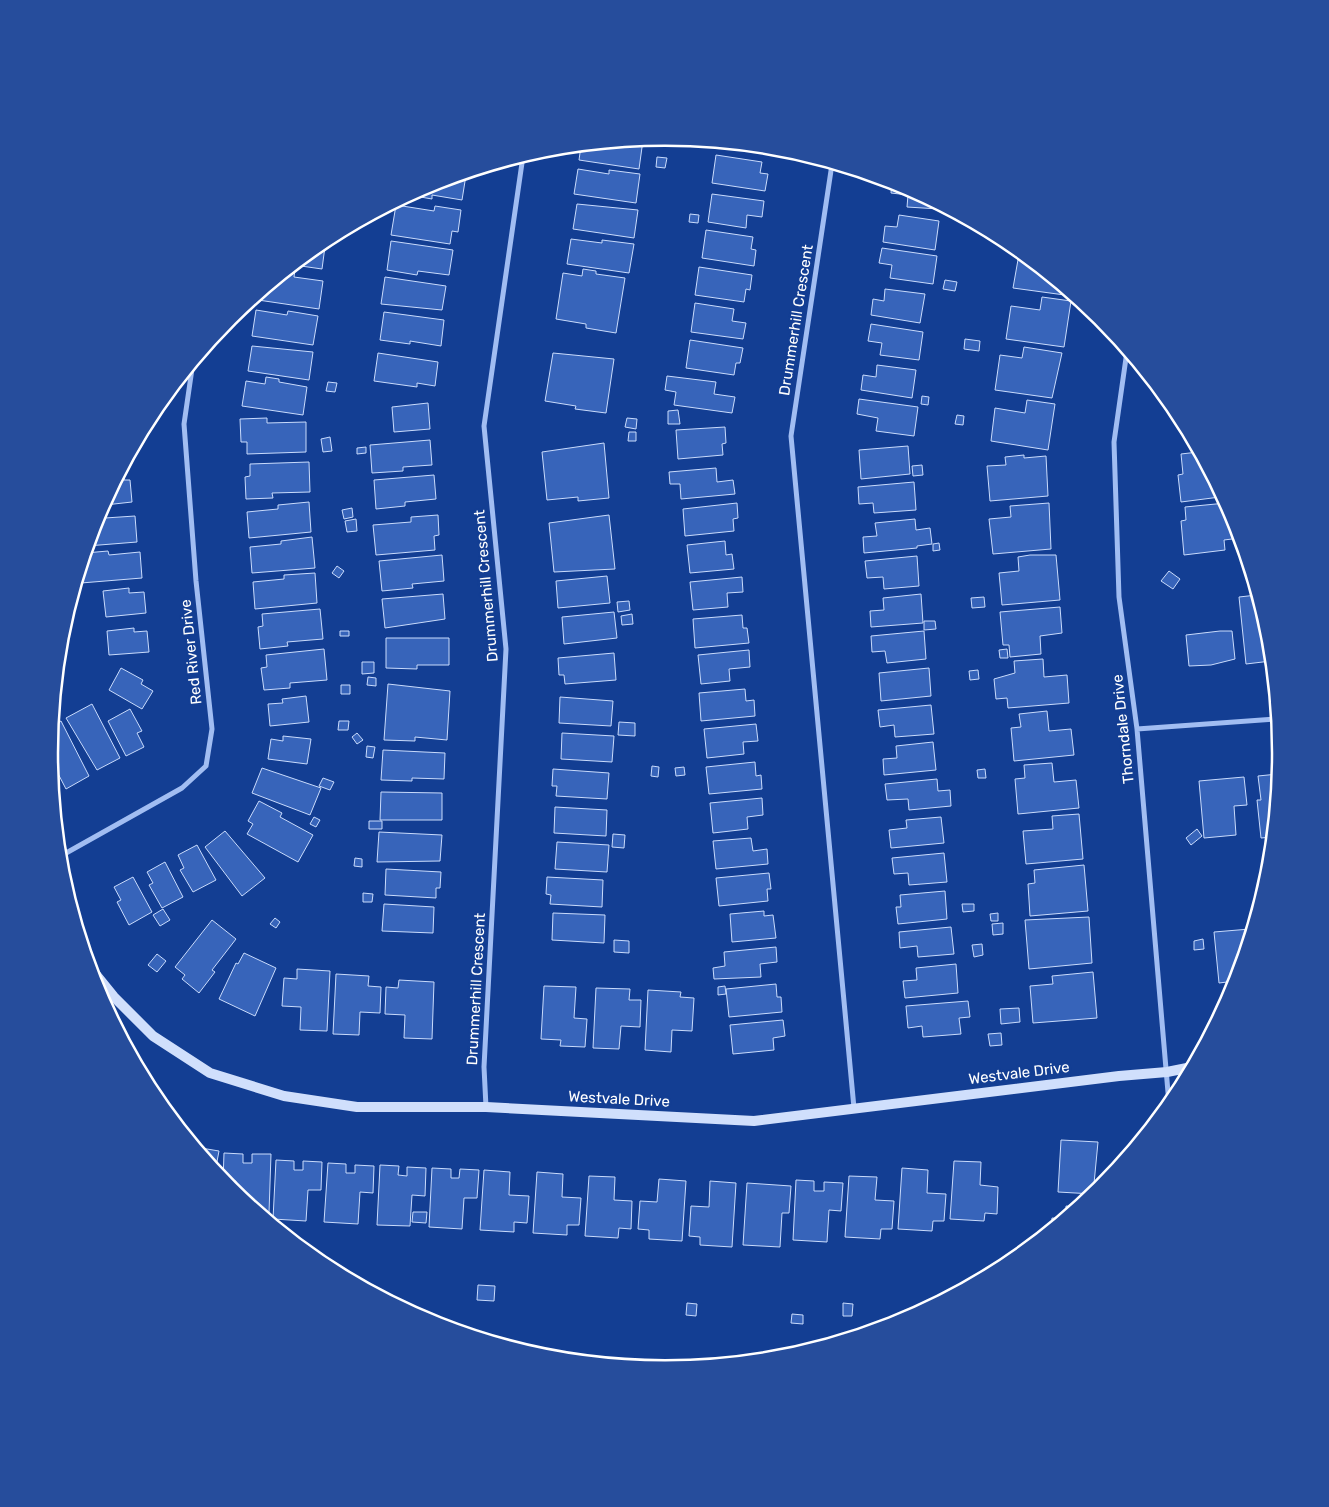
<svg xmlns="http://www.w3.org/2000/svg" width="1329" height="1507" viewBox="0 0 1329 1507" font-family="Rubik,sans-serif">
<rect width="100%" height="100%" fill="#133e93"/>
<path fill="#3764ba" stroke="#c9dbfc" d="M643 140 639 169 579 160 581 146Z
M716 155 762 162 760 173 768 174 765 191 712 183Z
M657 157 667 158 665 168 656 167Z
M578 169 609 174V170L640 174 636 203 574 194Z
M463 174 466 175 462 200 432 195V199L409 195 429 185Z
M892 182 939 205V209L907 207 908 195 891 193Z
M712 194 764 201 762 217 747 215 746 228 708 222Z
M577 204 638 210 634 238 573 229Z
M396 205 434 211 435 206 461 210 458 232 452 231 450 244 391 235Z
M690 214 699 215 698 223 689 222Z
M899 215 939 221 935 250 883 242 885 226 897 227Z
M706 230 753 237 751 249 756 250 754 266 702 258Z
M326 239 322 269 294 265 323 241Z
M571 239 602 243V240L634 244 629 273 567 264Z
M391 241 453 250 449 275 418 271 417 275 387 270Z
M882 248 937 256 933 284 890 278 892 265 879 263Z
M1019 254 1023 255 1072 296 1013 288Z
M699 267 752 275 750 290 746 289 744 302 695 295Z
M290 268 295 269 294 277 323 281 319 309 258 300 260 293Z
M583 269 596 271V274L625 278 616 333 586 328V324L556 319 563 273 582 276Z
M385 277 446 286 442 310 381 304Z
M945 280 957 282 955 291 943 289Z
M885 289 925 294 920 323 871 315 873 299 884 301Z
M1042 297 1071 301 1064 347 1006 339 1011 306 1040 310Z
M695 303 734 309 732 321 746 323 743 339 691 332Z
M256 310 287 315 288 311 318 316 313 345 252 336Z
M384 312 444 320 441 346 410 341V344L380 340Z
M871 324 923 332 919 360 880 355 882 343 868 341Z
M965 339 980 341 979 351 964 349Z
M690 340 743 348 740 363H736L734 375 686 368Z
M252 346 313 352 309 380 248 371Z
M1024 347 1062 353 1052 398 995 390 1000 355 1022 358Z
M378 353 438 362 435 386 417 383V387L374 381Z
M553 353 614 359 606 413 575 409 576 406 545 401Z
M877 365 916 370 912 398 861 390 863 375 876 377Z
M667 376 716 382 714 394 735 397 732 413 674 405 676 392 665 390Z
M266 377 279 379V382L307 387 303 415 242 406 246 381 265 384Z
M328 382 337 383 335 392 326 391Z
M922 396 929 397 928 405 921 404Z
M859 399 918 407 914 436 876 431 878 418 857 414Z
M1027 400 1055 404 1048 450 991 441 995 408 1025 413Z
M428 403 430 429 394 432 392 407Z
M678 410 680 424H668V411Z
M957 415 964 416 963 425 955 424Z
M267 418V423L306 422V452L247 454V442H241L240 419Z
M627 418 637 419 636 429 625 427Z
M1182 422 1189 434H1181Z
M725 427 726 443 722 444 723 455 678 459 676 430Z
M629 432H636V441H628Z
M330 437 332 451 323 452 321 439Z
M430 440 432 465 403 467V471L372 473 370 445Z
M604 443 609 498 578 501V497L547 500 542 452Z
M908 446 910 474 861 479 859 450Z
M366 447V453L357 454V448Z
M1198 452 1220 497 1181 502 1178 475 1183 474 1181 454Z
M1024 455V458L1046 456 1048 496 990 501 987 466 1006 465 1005 457Z
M309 462 310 492 272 493 273 498 246 499 245 477 250 476V464Z
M922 465 923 475 913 476 912 466Z
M123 468 124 480H130L132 502 105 505V501Z
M716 468 717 482 733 480 735 494 681 499 680 484H670L669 472Z
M434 475 436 499 405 502V506L376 509 374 480Z
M914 482 916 510 874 513 873 503 859 504 858 487Z
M309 502 311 532 249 538 247 512 278 509V505Z
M737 503 738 518 733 519 734 531 685 536 683 509Z
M1049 503 1051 549 993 554 989 519 1011 517 1010 506Z
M1226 503 1233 518 1240 538 1224 540 1225 550 1184 555 1181 521 1186 520 1185 507Z
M352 508 353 517 344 519 342 510Z
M438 515 439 535 434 536 435 550 376 555 373 525 411 522V517Z
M609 515 615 569 554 572 549 523Z
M105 516V518L135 516 137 542 87 546 96 517Z
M356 519 357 531 347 532 345 521Z
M915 519 916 530 930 528 932 544 917 546V548L864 553 863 537 877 536 875 523Z
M312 537 315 568 252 573 250 547 281 544V541Z
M725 541 726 555 732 554 734 569 690 573 687 545Z
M939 543 940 550 933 551V544Z
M108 551 109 555 140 552 142 578 81 583 79 571 85 553Z
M442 555 444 581 412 584 413 588 382 591 379 561Z
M1030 555H1056L1060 600 1002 605 999 573 1019 571 1018 557Z
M917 556 919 586 884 589 883 577 867 578 865 561Z
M337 566 344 571 339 578 332 573Z
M1169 571 1180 579 1173 589 1161 581Z
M315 573 317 603 255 609 253 582 284 579V575Z
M607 576 610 603 558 608 556 581Z
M742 577 743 592 727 593 728 607 693 610 690 582Z
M129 588V593L144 592 146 613 106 617 103 591Z
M443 594 445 619 385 628 382 599Z
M921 594 923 623 871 627 870 611 884 610 883 598Z
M1257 595 1268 634 1271 661 1246 664 1239 597Z
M984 597 985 607 972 608 971 598Z
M629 601 630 610 618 612 617 602Z
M1060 607 1062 633 1040 636 1041 654 1010 657 1009 645H1003L1000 612Z
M320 609 323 639 287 642 288 646 260 649 258 627 263 626 262 614Z
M614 612 617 638 564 644 562 617Z
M632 614 633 624 622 625 621 616Z
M742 615 743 628H747L749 643 695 648 693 619Z
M924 621H935L936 629 924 630Z
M134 628V632L147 631 149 652 109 655 107 631Z
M340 631H349V636H340Z
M924 631 926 659 887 663 885 651 872 652 871 636Z
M1220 631H1232L1235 659 1211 665 1189 666 1186 635Z
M386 638H449V665H417V669L386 668Z
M324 649 327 680 290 683V688L264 690 261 668 267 667 266 655Z
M1007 649 1008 658H1000L999 650Z
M749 650 750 667 729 669 730 681 701 684 698 655Z
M614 653 616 680 565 684 564 675H559L558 658Z
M1043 659 1044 677 1067 675 1069 703 1008 708 1007 698 996 699 994 679 1015 673 1014 661Z
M362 662H374V673L362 674Z
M121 668 143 680 141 684 153 691 142 709 109 690Z
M929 668 931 696 881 701 879 673Z
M978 670 979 679 970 680 969 671Z
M368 677 376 678V686L367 685Z
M388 684 450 691 447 740 415 737V741L384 740Z
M341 685H350V694H341Z
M745 689 746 701 754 700 755 716 701 721 699 693Z
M306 696 309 722 270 726 268 704 283 703 282 699Z
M560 697 613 701 611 726 559 723Z
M92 704 120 758 97 770 66 718Z
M931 705 934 734 895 737 894 725 880 727 878 710Z
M130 709 142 731 137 733 144 747 126 756 108 721Z
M1047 711 1049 731 1071 729 1074 755 1014 761 1011 728 1021 727 1019 714Z
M61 721 89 776 66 789 52 762 50 763 49 754 51 726Z
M339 721H349L348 730H338Z
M619 722 635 723V736L618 735Z
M756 724 758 741 743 742 744 754 707 758 704 729Z
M357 733 363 740 357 744 352 737Z
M562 733 614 736 612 762 561 759Z
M283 736 311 739 307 764 268 759 271 739 283 741Z
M933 742 936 770 884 775 883 759 897 758 896 746Z
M367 746 375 747 373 758 366 757Z
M383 750 445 753 444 779 412 778V781L381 780Z
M755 762 756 776 761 775 762 789 709 794 706 767Z
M1052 763 1054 782 1076 780 1079 808 1018 814 1015 779 1025 778 1024 765Z
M652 766 659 767 658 777 651 776Z
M684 767 685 775 676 776 675 768Z
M262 768 321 788 310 815 252 793Z
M553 769 609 773 607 799 556 796 557 786H552Z
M985 769 986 778H978L977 770Z
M1278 774 1272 837 1261 838 1257 800H1261L1258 776Z
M1244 777 1247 805 1234 806 1236 835 1204 838 1199 781Z
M323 778 334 782 330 790 319 786Z
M937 779 938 791 950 790 951 806 909 810 908 799 887 800 885 784Z
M381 792 442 793V820H380Z
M762 798 763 815 747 817 748 829 713 833 710 803Z
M259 801 282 813 280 817 313 835 298 862 247 834 253 824 248 821Z
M555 807 607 810 606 836 554 833Z
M1079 814 1083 859 1026 864 1023 831 1053 829 1052 816Z
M314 817 320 820 316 827 310 824Z
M941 817 944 843 891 848 889 830 907 828 906 820Z
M369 821H382V829H369Z
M1197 829 1202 836 1191 845 1186 838Z
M225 831 265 878 242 896 205 847Z
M379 832 442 835 440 861 377 862Z
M613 834 625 835 624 848 612 847Z
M751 838 753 851 767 849 768 864 716 869 713 841Z
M557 842 609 845 607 872 555 869Z
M197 845 216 880 193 892 180 870 184 868 178 855Z
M944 853 947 882 909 885 908 873 894 874 892 858Z
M355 858 362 859V867L354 866Z
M165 862 183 897 162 908 149 885 153 883 147 872Z
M1084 865 1088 911 1030 916 1028 884 1035 883 1034 870Z
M386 869 441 872 440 888H436V898L385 895Z
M769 873 771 889H767L768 901 719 906 716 878Z
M133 877 152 912 129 925 117 902 121 900 114 887Z
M547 877 603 880 602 907 550 904 551 895 546 894Z
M945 891 947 919 898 924 896 907H901L900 895Z
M363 893 373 894 372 902H363Z
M384 904 434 907 433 933 382 931Z
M962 904H974V911L963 912Z
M163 909 170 920 160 926 153 915Z
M764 911V916L773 915 776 938 732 942 730 914Z
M553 913 605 915 604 943 552 940Z
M998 913V921H991L990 914Z
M1089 917 1092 963 1029 969 1025 920Z
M275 918 280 922 276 928 270 924Z
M212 920 236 939 212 970 215 972 199 993 182 979 185 975 175 967Z
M1003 923V934L993 935 992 924Z
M951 927 954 954 918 957 917 946 900 948 899 932Z
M1250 929V934L1235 983V981L1219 983 1214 932Z
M1203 939 1204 949 1194 950V941Z
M614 940 629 941V953L614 952Z
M982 944 983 955 974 957 972 945Z
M776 947 777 962 760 964 761 977 714 979 713 968 725 966 724 952Z
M244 953 276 968 255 1016 219 999 236 963 238 964Z
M157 954 166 961 157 972 148 965Z
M956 964 958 993 905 998 903 981 917 980 916 968Z
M297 969 330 971 327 1031 300 1030 301 1007 282 1006 284 978 297 979Z
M1093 972 1097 1018 1033 1023 1030 986 1053 984 1052 976Z
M336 974 369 976 368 986 381 987 380 1013 360 1012 359 1035 333 1034Z
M399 980 434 982 432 1039 404 1038 405 1015 385 1014 386 987 398 988Z
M776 984 777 997H781L782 1012 729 1017 726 989Z
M544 986 576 987 574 1018 587 1019 585 1047 560 1046 561 1040 541 1039Z
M725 986 726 994 718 995V987Z
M596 988 630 989 629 1000H641L640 1027 621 1026 619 1049 593 1048Z
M648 990 681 992 680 997 694 998 692 1031 672 1030 671 1052 645 1050Z
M968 1001 970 1017 959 1018 961 1034 923 1037 922 1026 908 1028 906 1006Z
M1019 1008 1020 1022 1001 1024 1000 1009Z
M783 1020 785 1036 773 1038 774 1050 733 1054 730 1025Z
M1001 1033 1002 1045 990 1046 988 1034Z
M1061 1140 1098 1142 1093 1194 1058 1192Z
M195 1147 219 1151 215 1172Z
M224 1153 243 1154V1163H252V1154H271L269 1213H259L235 1194 236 1181H223Z
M276 1160 294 1161V1170H303V1161L322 1162 321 1190H308L306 1221 273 1219Z
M954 1161 981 1162 980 1185 998 1187 997 1214 985 1213 984 1221 950 1219Z
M328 1163 346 1164V1173H355V1165L374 1166 373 1193 360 1192 358 1224 324 1222Z
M380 1165 399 1166 398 1175 407 1176V1167L426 1168 425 1196 412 1195 410 1226 377 1225Z
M432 1168 451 1169V1178H459L460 1169 479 1170 477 1198H464L462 1229 429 1227Z
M902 1168 928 1170 927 1193 946 1194 944 1221H933L932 1231 898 1229Z
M484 1170 510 1172 509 1195 529 1196 527 1223 514 1222V1232L480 1230Z
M537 1172 563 1174 562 1197 581 1198 579 1225H567V1235L533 1233Z
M589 1176 615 1177 614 1200 632 1201 631 1229 619 1228 618 1238 585 1236Z
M849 1176 877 1177 875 1200 894 1201 892 1229H881L880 1239 845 1237Z
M659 1179 686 1181 682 1241 649 1239V1230L638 1229 640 1201 657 1202Z
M796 1180 814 1181V1191H824V1182L843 1183 841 1211 829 1210 827 1242 793 1240Z
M710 1181 736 1183 732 1247 700 1245V1237L689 1236 691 1206 709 1207Z
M747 1183 791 1186 789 1213H782L780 1247 743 1245Z
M1066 1206 1078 1207 1066 1217Z
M413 1212H427L426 1223 412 1222Z
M1052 1218 1064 1219 1051 1229Z
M360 1277 366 1287 364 1288 353 1282Z
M478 1285 495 1286 494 1301 477 1300Z
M687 1303 697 1304 696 1316 686 1315Z
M843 1303 853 1304 852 1316H843Z
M792 1314 803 1315V1324L791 1323Z"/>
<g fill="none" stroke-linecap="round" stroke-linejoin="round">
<path stroke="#a1bdf2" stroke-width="5" d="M832 164 791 436 854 1108
M1127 351 1114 442 1119 597 1137 729 1169 1104
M1137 729 1277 719
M59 857 182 788 206 766 212 729 196 581 184 424 193 362
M486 1107 484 1067 506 649 484 426 523 156"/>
<path stroke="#d0dffc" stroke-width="10" d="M88 965 114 997 153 1036 210 1073 284 1096 357 1107H486L754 1121 1119 1076 1167 1072 1192 1067"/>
</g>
<g text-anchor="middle" stroke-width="4.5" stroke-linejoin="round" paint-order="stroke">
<g font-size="15" fill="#fff" stroke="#133e93">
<text transform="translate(796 320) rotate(-81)" y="5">Drummerhill Crescent</text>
<text transform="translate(486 586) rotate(-95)" y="5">Drummerhill Crescent</text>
<text transform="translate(191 652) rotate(-96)" y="5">Red River Drive</text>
<text transform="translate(1123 729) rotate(-96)" y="5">Thorndale Drive</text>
<text transform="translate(476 989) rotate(-87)" y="5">Drummerhill Crescent</text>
<text transform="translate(1019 1073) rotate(-7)" y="5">Westvale Drive</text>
<text transform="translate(619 1099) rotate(3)" y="5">Westvale Drive</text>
</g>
</g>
<path d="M0 0H1329V1507H0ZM58 753a607 607 0 1 1 1214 0a607 607 0 1 1-1214 0Z" fill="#264d9c" fill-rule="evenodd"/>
<path fill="none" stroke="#fff" stroke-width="2.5" d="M58 753a607 607 0 1 1 1214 0a607 607 0 1 1-1214 0Z"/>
</svg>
